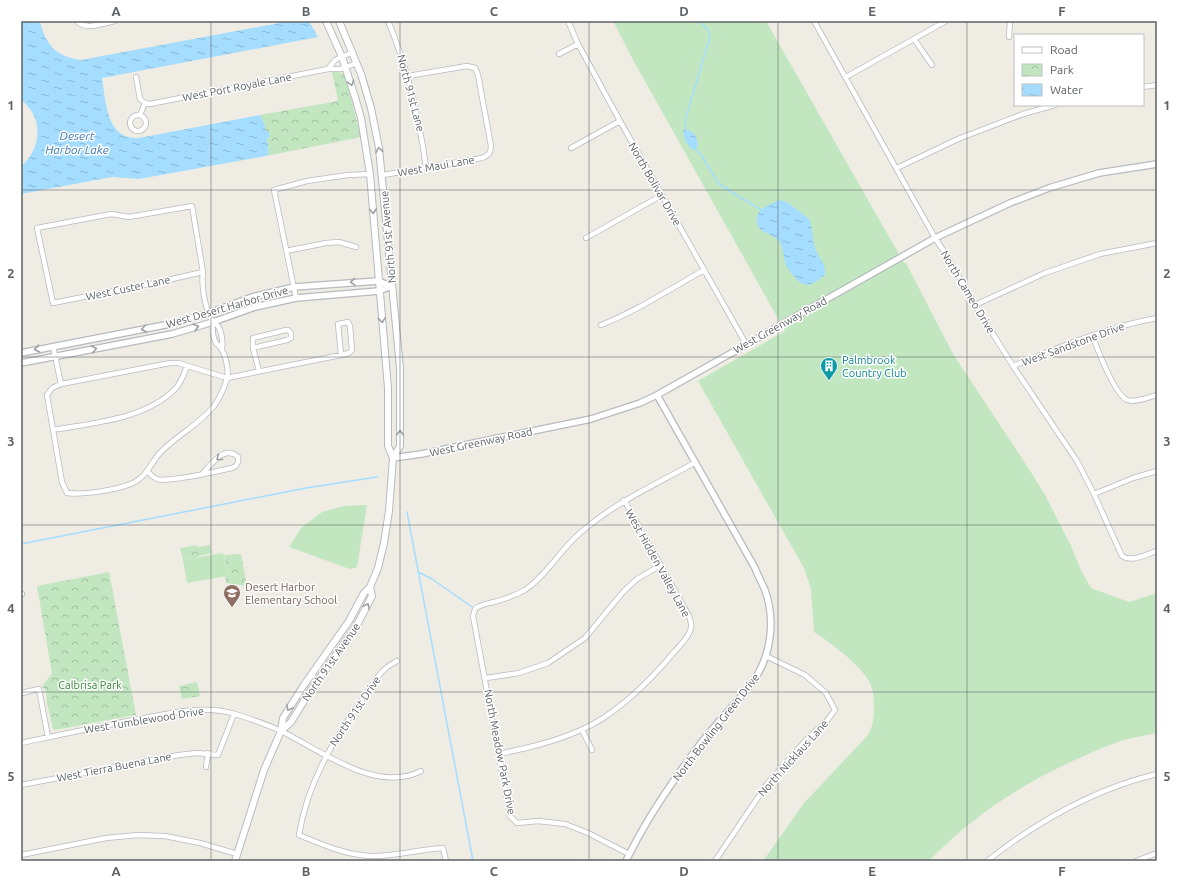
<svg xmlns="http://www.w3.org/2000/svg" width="1178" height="882" viewBox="0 0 1178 882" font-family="Ubuntu,sans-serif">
<defs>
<pattern id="park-crowns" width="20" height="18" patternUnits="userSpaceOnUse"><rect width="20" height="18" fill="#c2e7c0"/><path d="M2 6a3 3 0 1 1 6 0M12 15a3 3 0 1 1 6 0" fill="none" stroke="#a1bfa0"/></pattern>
<pattern id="water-ripples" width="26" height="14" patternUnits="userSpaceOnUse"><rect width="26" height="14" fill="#a4ddff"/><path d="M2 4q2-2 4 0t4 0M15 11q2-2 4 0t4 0" fill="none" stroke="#89b7d2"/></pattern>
</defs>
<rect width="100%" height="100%" fill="#efece4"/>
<path fill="#c2e7c0" d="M613 21H766L904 263H906L953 354 1029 469 1045 495 1071 546 1081 570 1091 588 1129 602 1157 593V733C1146 735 1135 737 1124 740 1111 744 1097 750 1084 756 1026 781 973 815 929 861H763L804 803 868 735C873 726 874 718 874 708 874 700 873 688 869 681 857 662 832 644 814 632L811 589 804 568 698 381 785 331 632 58Z
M367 505 357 567 350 569 289 547 302 527 322 512 344 506Z
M223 553 228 576 187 583 183 560Z"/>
<path fill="url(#park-crowns)" d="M337 71 340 72 345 76 361 137 266 156 269 152 267 138 270 137 269 131H266L265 125 260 115 338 101 332 72Z
M197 545 198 547 210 545 212 553 199 556V557L183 560 180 548Z
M241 554 247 586 226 583 225 576H228L224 555Z
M109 572 136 715 55 730 53 729 47 703 46 691 42 686 52 674 37 586Z
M197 682 200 696 182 699 179 686Z"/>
<path fill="url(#water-ripples)" d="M21 21H40C45 45 57 57 81 60L290 21H309L318 37 102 78C106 102 106 140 139 138L260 115 265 125 266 131H269L270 137 267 138 269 153 266 156 139 179 112 177 21 194V166C42 149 44 117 21 100Z
M685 129C695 131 701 142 696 150L691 149 685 140 683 131Z
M779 200 787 202 809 219C813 228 812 239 815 248 818 258 827 264 825 275 812 286 804 290 793 275 790 272 787 268 786 265 783 256 784 249 779 241 772 232 756 234 757 219 757 208 771 204 779 200Z"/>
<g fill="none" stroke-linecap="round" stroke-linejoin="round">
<path stroke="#a4ddff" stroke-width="1.5" d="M685 129 686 117 710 37 709 31 699 21
M696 150 701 155 719 184 761 210
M407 512 473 861
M21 544 306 488 377 477
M418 572 432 579 472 607"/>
<defs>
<path id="minor" d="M77 21C85 31 104 23 115 21
M388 21C408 68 419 117 426 167
M568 21 578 44 620 121 746 344
M814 21 935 238 947 256 975 305 1013 366 1077 461 1094 494 1122 556C1132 563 1146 554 1157 551
M1009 37 1010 21
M914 39 932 65
M559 54 578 44
M328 69 335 60 353 52
M136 77 140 99 145 103 140 115
M846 77 946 21
M1143 87 1157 85
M145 103 150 104 328 69H341L357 63
M130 123a8 8 0 1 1 16 0a8 8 0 1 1-16 0Z
M571 148 620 121
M897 168 958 139 1023 114 1055 105
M383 175 482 158C488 156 491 153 491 146L478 75 475 68 467 66 408 76
M586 238 662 195
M286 251 326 243 339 242 356 247
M203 272 159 282 53 303 37 228 111 214 129 217 192 206 203 272C201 287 205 307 212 321 215 325 213 322 217 325 222 331 223 342 222 349
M296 298 274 190 307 181 348 175 370 174
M975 305 1045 273 1100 254 1157 243
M213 322C212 329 213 337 216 343 218 345 221 347 222 350 226 357 229 371 227 379 224 388 219 399 214 406 198 426 175 436 159 454 150 465 146 477 133 483 117 490 84 495 67 493L62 482 47 395 52 388 61 384 170 363H178L227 378 341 355 349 353 352 350 350 326 348 322 338 324 341 355
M601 325C637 311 670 289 704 270
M1092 335C1097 348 1114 394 1127 400 1135 403 1149 397 1157 395
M53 346 61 384
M253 348 287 340 291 338V333L288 330H286L253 338V348L259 371
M1013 366C1060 347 1107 327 1157 318
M53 430C93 423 147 419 176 388 182 381 184 373 187 366
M147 471C150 474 154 478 157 479 167 483 218 471 232 468 237 466 239 463 238 457 224 444 211 465 202 474
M1094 494 1133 478 1157 471
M21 594H22
M397 661C392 664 386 667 382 672 375 679 370 689 364 697 334 738 307 784 299 835 321 844 345 855 370 856 394 857 419 849 443 848L446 861
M486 678 519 673 548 663 585 638 623 592 637 579 661 565
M21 693 39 689 48 737
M582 730 592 750
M21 743C59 735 96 727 134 720 167 714 202 704 235 714 251 719 266 724 281 731 320 750 376 794 421 771
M499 754C527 748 554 742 581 730 618 714 650 681 676 650 681 644 690 636 691 628 692 624 690 619 689 616L624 500
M206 767 208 753
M21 785 179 755 197 753 218 755 234 714
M629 854 588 833 565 824 538 821 517 823 510 816 473 616 475 609C481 604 486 604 494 602 505 599 516 595 525 590 547 575 560 550 580 533 614 503 655 485 694 463
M21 855 106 838 138 835 165 836 200 843 237 854
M715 861 767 784 807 739 826 722 835 710 826 693 805 675 766 656
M987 861C1038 821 1094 789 1157 774
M1136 861 1157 853"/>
<path id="tertiary" d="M21 353 170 324 209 313 252 297 294 287 378 281 391 286
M21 363 172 334 213 322 255 307 296 298 379 291 391 286
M393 458 421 454 591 419 640 403 657 395 935 238 1010 203 1049 188 1099 173 1157 164
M626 861C646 819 673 780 701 743 717 722 736 704 752 683 771 657 776 621 765 590 762 583 758 576 755 568L657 395"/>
<path id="secondary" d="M339 21 361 74 371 108 379 148 400 368V446L393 458
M281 731 291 722 311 690 356 627 372 596 370 587
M235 861 264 770 281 731 283 718 304 685 349 621 364 593 370 587 378 568 384 543 389 511 393 458 388 446V388L370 174 361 118 355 97 342 57 326 21"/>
</defs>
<use href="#minor" stroke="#b7babf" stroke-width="6"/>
<use href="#tertiary" stroke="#b7babf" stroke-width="8"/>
<use href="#secondary" stroke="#b6babf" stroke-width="8"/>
<use href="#minor" stroke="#fff" stroke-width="4.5"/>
<use href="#tertiary" stroke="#fff" stroke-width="5.5"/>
<use href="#secondary" stroke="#fff" stroke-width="6"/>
</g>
<defs><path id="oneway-chevron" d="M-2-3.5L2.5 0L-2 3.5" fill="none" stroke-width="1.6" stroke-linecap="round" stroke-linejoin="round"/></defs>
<g stroke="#9da0a3">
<use href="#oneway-chevron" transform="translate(351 83) rotate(72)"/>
<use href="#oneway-chevron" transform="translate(379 150) rotate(-99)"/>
<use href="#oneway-chevron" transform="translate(373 211) rotate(86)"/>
<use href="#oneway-chevron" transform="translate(353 282) rotate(177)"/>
<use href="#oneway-chevron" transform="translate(382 320) rotate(84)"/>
<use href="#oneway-chevron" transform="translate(196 327) rotate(-16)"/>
<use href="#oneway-chevron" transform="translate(144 329) rotate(169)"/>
<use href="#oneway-chevron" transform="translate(37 349) rotate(169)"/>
<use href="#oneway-chevron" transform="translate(94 349) rotate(-11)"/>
<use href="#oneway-chevron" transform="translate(400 433) rotate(-89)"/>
<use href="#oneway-chevron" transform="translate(219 458) rotate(142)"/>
<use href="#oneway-chevron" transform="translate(367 606) rotate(-66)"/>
<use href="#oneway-chevron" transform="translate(289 708) rotate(119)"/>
</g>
<path fill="none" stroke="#5c6165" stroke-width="1" stroke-opacity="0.55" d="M211 21V861M400 21V861M589 21V861M778 21V861M967 21V861M21 190H1157M21 357H1157M21 525H1157M21 692H1157"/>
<defs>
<symbol id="building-pin" viewBox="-11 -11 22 30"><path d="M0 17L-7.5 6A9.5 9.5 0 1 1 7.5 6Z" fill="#0f9aa8" stroke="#fff"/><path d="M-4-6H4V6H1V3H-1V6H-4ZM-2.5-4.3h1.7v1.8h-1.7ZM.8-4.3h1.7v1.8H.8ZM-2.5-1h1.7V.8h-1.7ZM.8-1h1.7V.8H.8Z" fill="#fff"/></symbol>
<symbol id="school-pin" viewBox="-11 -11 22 30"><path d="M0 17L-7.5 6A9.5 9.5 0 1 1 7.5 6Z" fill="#8d6e63" stroke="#fff"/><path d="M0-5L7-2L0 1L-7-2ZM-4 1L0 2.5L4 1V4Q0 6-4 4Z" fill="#fff"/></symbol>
</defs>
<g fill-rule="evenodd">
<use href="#building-pin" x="819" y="356" width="20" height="27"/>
<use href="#school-pin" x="222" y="583" width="20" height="27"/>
</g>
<g text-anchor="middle" stroke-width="3" stroke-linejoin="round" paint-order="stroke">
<g font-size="11" fill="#5c6165" stroke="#fff">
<text transform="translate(237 87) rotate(-11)" y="4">West Port Royale Lane</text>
<text transform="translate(411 93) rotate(75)" y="4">North 91st Lane</text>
<text transform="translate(436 166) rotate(-10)" y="4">West Maui Lane</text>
<text transform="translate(655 184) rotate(60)" y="4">North Bolivar Drive</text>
<text transform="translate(388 237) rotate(-95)" y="4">North 91st Avenue</text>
<text transform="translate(128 288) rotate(-12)" y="4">West Custer Lane</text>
<text transform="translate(968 292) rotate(59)" y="4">North Cameo Drive</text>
<text transform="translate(227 307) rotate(-16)" y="4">West Desert Harbor Drive</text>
<text transform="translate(780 325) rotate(-29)" y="4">West Greenway Road</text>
<text transform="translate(1073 344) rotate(-20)" y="4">West Sandstone Drive</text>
<text transform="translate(481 442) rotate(-12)" y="4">West Greenway Road</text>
<text transform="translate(658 563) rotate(61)" y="4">West Hidden Valley Lane</text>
<text transform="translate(331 662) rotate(-55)" y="4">North 91st Avenue</text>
<text transform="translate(355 711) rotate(-56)" y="4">North 91st Drive</text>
<text transform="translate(144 720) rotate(-9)" y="4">West Tumblewood Drive</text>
<text transform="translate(716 727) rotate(-52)" y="4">North Bowling Green Drive</text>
<text transform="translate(500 752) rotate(79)" y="4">North Meadow Park Drive</text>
<text transform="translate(793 758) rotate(-48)" y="4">North Nicklaus Lane</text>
<text transform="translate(114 767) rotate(-11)" y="4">West Tierra Buena Lane</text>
</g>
<g font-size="11" fill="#0d838f" stroke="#fff" text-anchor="start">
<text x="842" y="364">Palmbrook<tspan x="842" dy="13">Country Club</tspan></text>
</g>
<g font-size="11" fill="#785e54" stroke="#fff" text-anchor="start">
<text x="245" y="591">Desert Harbor<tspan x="245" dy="13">Elementary School</tspan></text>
</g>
<g font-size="11" fill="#348633" stroke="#fff">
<text x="90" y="689">Calbrisa Park</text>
</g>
<g font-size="12" font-style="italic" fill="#3c79ab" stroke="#fff">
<text x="77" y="140">Desert<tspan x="77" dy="14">Harbor Lake</tspan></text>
</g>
</g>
<rect width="1178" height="882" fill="none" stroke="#ffffff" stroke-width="44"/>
<rect x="1014" y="34" width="130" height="72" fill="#ffffff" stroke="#bec0c1"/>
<rect x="1022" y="47" width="20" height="6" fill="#ffffff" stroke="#bec0c1"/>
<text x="1050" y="54" font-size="12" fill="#5c6165">Road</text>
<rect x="1022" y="64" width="20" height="12" fill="url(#park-crowns)" stroke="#bec0c1"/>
<text x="1050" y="74" font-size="12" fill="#5c6165">Park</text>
<rect x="1022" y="84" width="20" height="12" fill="url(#water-ripples)" stroke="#bec0c1"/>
<text x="1050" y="94" font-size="12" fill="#5c6165">Water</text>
<rect x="22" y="22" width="1134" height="838" fill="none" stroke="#5c6165" stroke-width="1.5"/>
<g font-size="13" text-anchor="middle" font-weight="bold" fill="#5c6165">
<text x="116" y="16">A</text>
<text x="306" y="16">B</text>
<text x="494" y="16">C</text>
<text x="684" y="16">D</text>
<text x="872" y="16">E</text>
<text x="1062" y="16">F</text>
<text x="11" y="110">1</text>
<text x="1167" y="110">1</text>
<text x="11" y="278">2</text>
<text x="1167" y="278">2</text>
<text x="11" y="446">3</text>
<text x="1167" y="446">3</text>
<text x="11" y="613">4</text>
<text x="1167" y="613">4</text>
<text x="11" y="781">5</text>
<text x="1167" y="781">5</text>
<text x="116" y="876">A</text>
<text x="306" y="876">B</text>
<text x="494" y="876">C</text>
<text x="684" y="876">D</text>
<text x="872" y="876">E</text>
<text x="1062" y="876">F</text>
</g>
</svg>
